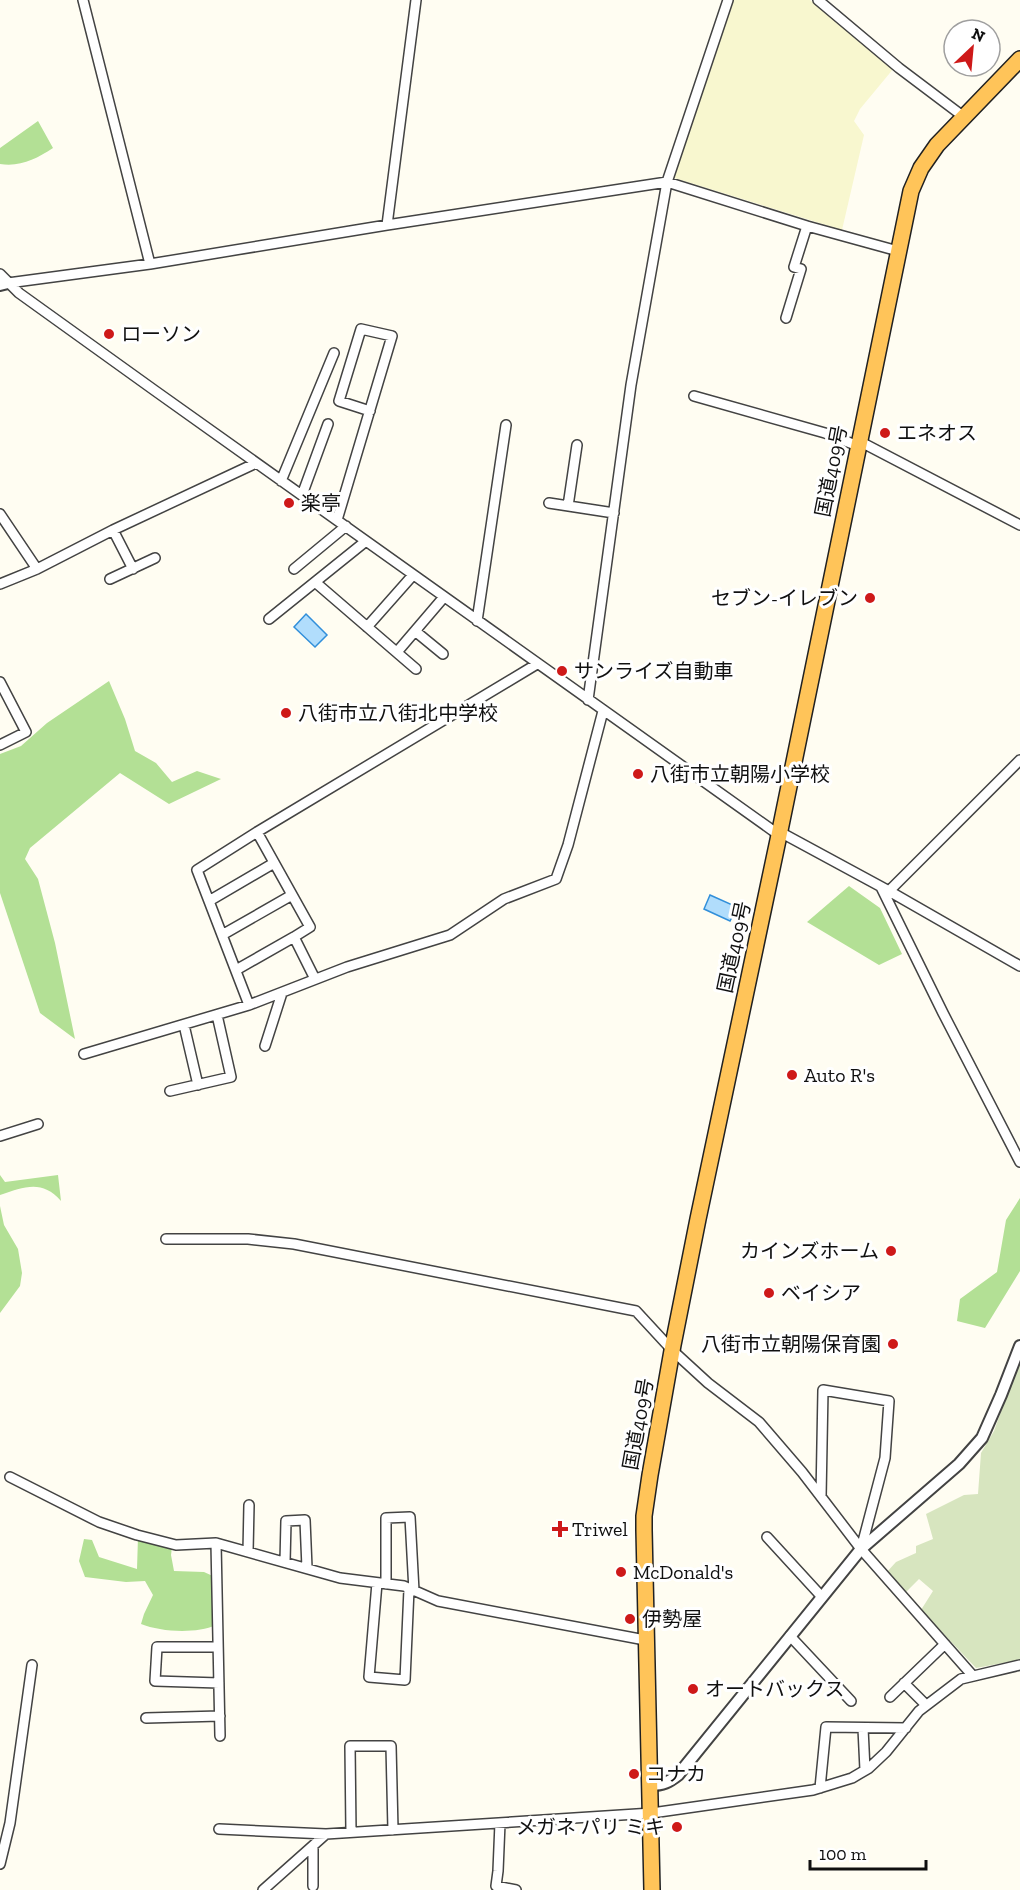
<svg xmlns="http://www.w3.org/2000/svg" width="1020" height="1890" viewBox="0 0 1020 1890" font-family="'Zilla Slab','Noto Sans JP',serif">
<rect width="100%" height="100%" fill="#fffdf2"/>
<path fill="#f8f7cf" d="M732 0H810L894 68 860 109 854 121 864 135 842 230 671 177Z"/>
<path fill="#b3e095" d="M38 121 53 148C36 159 21 167 0 164V148Z
M109 681 125 719 135 751 156 763 172 782 197 771 221 779 169 804 120 773 30 848 25 859 38 879 55 943 75 1039 40 1013 0 893V754L21 746 47 723Z
M849 886 880 908 902 954 879 965 807 922Z
M0 1175 5 1182 58 1175 61 1201C42 1179 24 1187 0 1195Z
M1020 1198V1271L985 1328 957 1321 960 1299 997 1272 1006 1220Z
M0 1206 4 1225 18 1249 22 1273 20 1286 0 1313Z
M138 1537 172 1547 171 1555 174 1571 204 1572 215 1577 216 1625C196 1634 161 1632 141 1624L144 1614 153 1595 145 1581 126 1582 85 1577 79 1561 84 1539 92 1540 99 1557 137 1569Z"/>
<path fill="#d7e5bf" d="M1018 1364 1020 1365V1660L976 1668 921 1610 933 1591 919 1579 905 1593 886 1573 896 1562 916 1553V1546L933 1539 926 1514 964 1495 978 1494 981 1453 994 1431Z"/>
<path fill="#b1ddfc" stroke="#318fda" stroke-width="1.5" d="M306 614 327 635 315 647 294 627Z
M710 895 737 907 730 921 704 909Z"/>
<g fill="none" stroke-linecap="round" stroke-linejoin="round">
<defs>
<path id="minor" d="M83 0 150 264
M818 0 899 68 964 117
M387 225 416 0
M0 274 19 293 154 390 779 835
M8 283 150 264 387 225 667 182 807 226 898 251
M786 318 801 269 794 267 807 226
M694 396 825 433 858 446
M859 441 1020 525
M281 481 334 353
M302 495 328 424
M549 503 614 513
M568 506 577 445
M0 514 37 569
M337 520 392 336 361 329 339 401 370 411
M113 530 133 569
M294 569 346 526
M110 579 155 558
M315 582 416 669
M0 584 37 569 113 530 256 463
M269 619 366 541
M477 621 506 425
M367 627 413 575
M415 631 443 654
M397 652 444 597
M0 682 26 732 0 745
M588 700 631 385 667 182 728 0
M257 832 310 927 294 937 315 979
M780 832 889 891 1020 966
M881 887 943 1013 1020 1162
M889 891 1020 760
M209 901 274 863
M222 935 292 895
M236 970 294 937
M249 1005 197 870 257 832 537 664
M184 1025 198 1085
M265 1046 282 993
M84 1054 249 1005 347 967 450 935 504 899 556 879 568 845 603 711
M170 1091 231 1077 217 1015
M0 1136 38 1124
M166 1239H248L294 1244 636 1311 672 1350 708 1383 759 1422 802 1472 861 1549 973 1676
M10 1477 99 1522 137 1535 176 1545 216 1543 340 1578 404 1586 438 1601 645 1640
M821 1497 823 1390 889 1401 885 1458 861 1549
M767 1537 822 1597
M216 1543 220 1736
M248 1552 249 1505
M285 1562 286 1521 305 1520 307 1568
M377 1583 369 1677 405 1680 409 1589
M386 1584V1518L410 1517 414 1591
M790 1636 851 1701
M218 1647H157L155 1681 219 1683
M904 1683 926 1705
M890 1697 945 1644
M146 1718 220 1716
M863 1728 865 1770
M820 1788 826 1727 906 1728
M500 1823 498 1871 496 1886 516 1890
M219 1829 326 1834 652 1813 813 1790 852 1778 869 1768 886 1752 919 1711 961 1679 1020 1665
M351 1832 350 1746H391L393 1830
M313 1846V1886
M0 1864 10 1823 32 1665
M263 1890 326 1834"/>
<path id="tertiary" d="M0 285 8 283
M651 1785C663 1785 669 1782 678 1775L861 1549 959 1464 982 1438 1001 1395 1020 1346"/>
<path id="trunk" d="M652 1890 644 1530V1516L650 1475 673 1345 698 1219 778 840 911 191 921 168 937 145 1020 59"/>
</defs>
<use href="#minor" stroke="#434343" stroke-width="12"/>
<use href="#tertiary" stroke="#434343" stroke-width="14"/>
<use href="#trunk" stroke="#212121" stroke-width="18"/>
<use href="#minor" stroke="#fff" stroke-width="9"/>
<use href="#tertiary" stroke="#fff" stroke-width="10"/>
<use href="#trunk" stroke="#ffc459" stroke-width="15"/>
</g>
<g fill="#ce1919" stroke="#fff" stroke-width="2">
<circle cx="109" cy="334" r="6"/>
<circle cx="885" cy="433" r="6"/>
<circle cx="289" cy="503" r="6"/>
<circle cx="870" cy="598" r="6"/>
<circle cx="562" cy="671" r="6"/>
<circle cx="286" cy="713" r="6"/>
<circle cx="638" cy="774" r="6"/>
<circle cx="792" cy="1075" r="6"/>
<circle cx="891" cy="1251" r="6"/>
<circle cx="769" cy="1293" r="6"/>
<circle cx="893" cy="1344" r="6"/>
<path d="M557 1520h6v6h6v6h-6v6h-6v-6h-6v-6h6z"/>
<circle cx="621" cy="1572" r="6"/>
<circle cx="630" cy="1619" r="6"/>
<circle cx="693" cy="1689" r="6"/>
<circle cx="634" cy="1774" r="6"/>
<circle cx="677" cy="1827" r="6"/>
</g>
<g text-anchor="middle" stroke-width="6" stroke-linejoin="round" paint-order="stroke">
<g font-size="20" fill="#101010" stroke="#fff" text-anchor="start">
<text x="121" y="341">ローソン</text>
<text x="897" y="440">エネオス</text>
<text x="301" y="510">楽亭</text>
<text x="858" y="605" text-anchor="end">セブン-イレブン</text>
<text x="574" y="678">サンライズ自動車</text>
<text x="298" y="720">八街市立八街北中学校</text>
<text x="650" y="781">八街市立朝陽小学校</text>
<text x="804" y="1082">Auto R's</text>
<text x="879" y="1258" text-anchor="end">カインズホーム</text>
<text x="781" y="1300">ベイシア</text>
<text x="881" y="1351" text-anchor="end">八街市立朝陽保育園</text>
<text x="572" y="1536">Triwel</text>
<text x="633" y="1579">McDonald's</text>
<text x="642" y="1626">伊勢屋</text>
<text x="705" y="1696">オートバックス</text>
<text x="646" y="1781">コナカ</text>
<text x="665" y="1834" text-anchor="end">メガネ パリ ミキ</text>
</g>
<g font-size="20" fill="#101010" stroke="#fff">
<text transform="translate(831 471) rotate(-79)" y="7">国道409号</text>
<text transform="translate(734 947) rotate(-78)" y="7">国道409号</text>
<text transform="translate(638 1424) rotate(-80)" y="7">国道409号</text>
</g>
</g>
<g transform="translate(972 48) rotate(26)"><circle r="28" fill="#ffffff" stroke="#9f9f9f" stroke-width="1.5"/>
<path d="M0-4.5L10 22L0 15L-10 22Z" fill="#ce1919"/>
<text y="-9" font-size="16" font-weight="bold" text-anchor="middle" fill="#101010">N</text>
</g>
<path d="M810 1860v9h116v-9" fill="none" stroke="#101010" stroke-width="3"/>
<text x="819" y="1860" font-size="18" fill="#101010" stroke="#ffffff" stroke-width="4.5" paint-order="stroke">100 m</text>
</svg>
